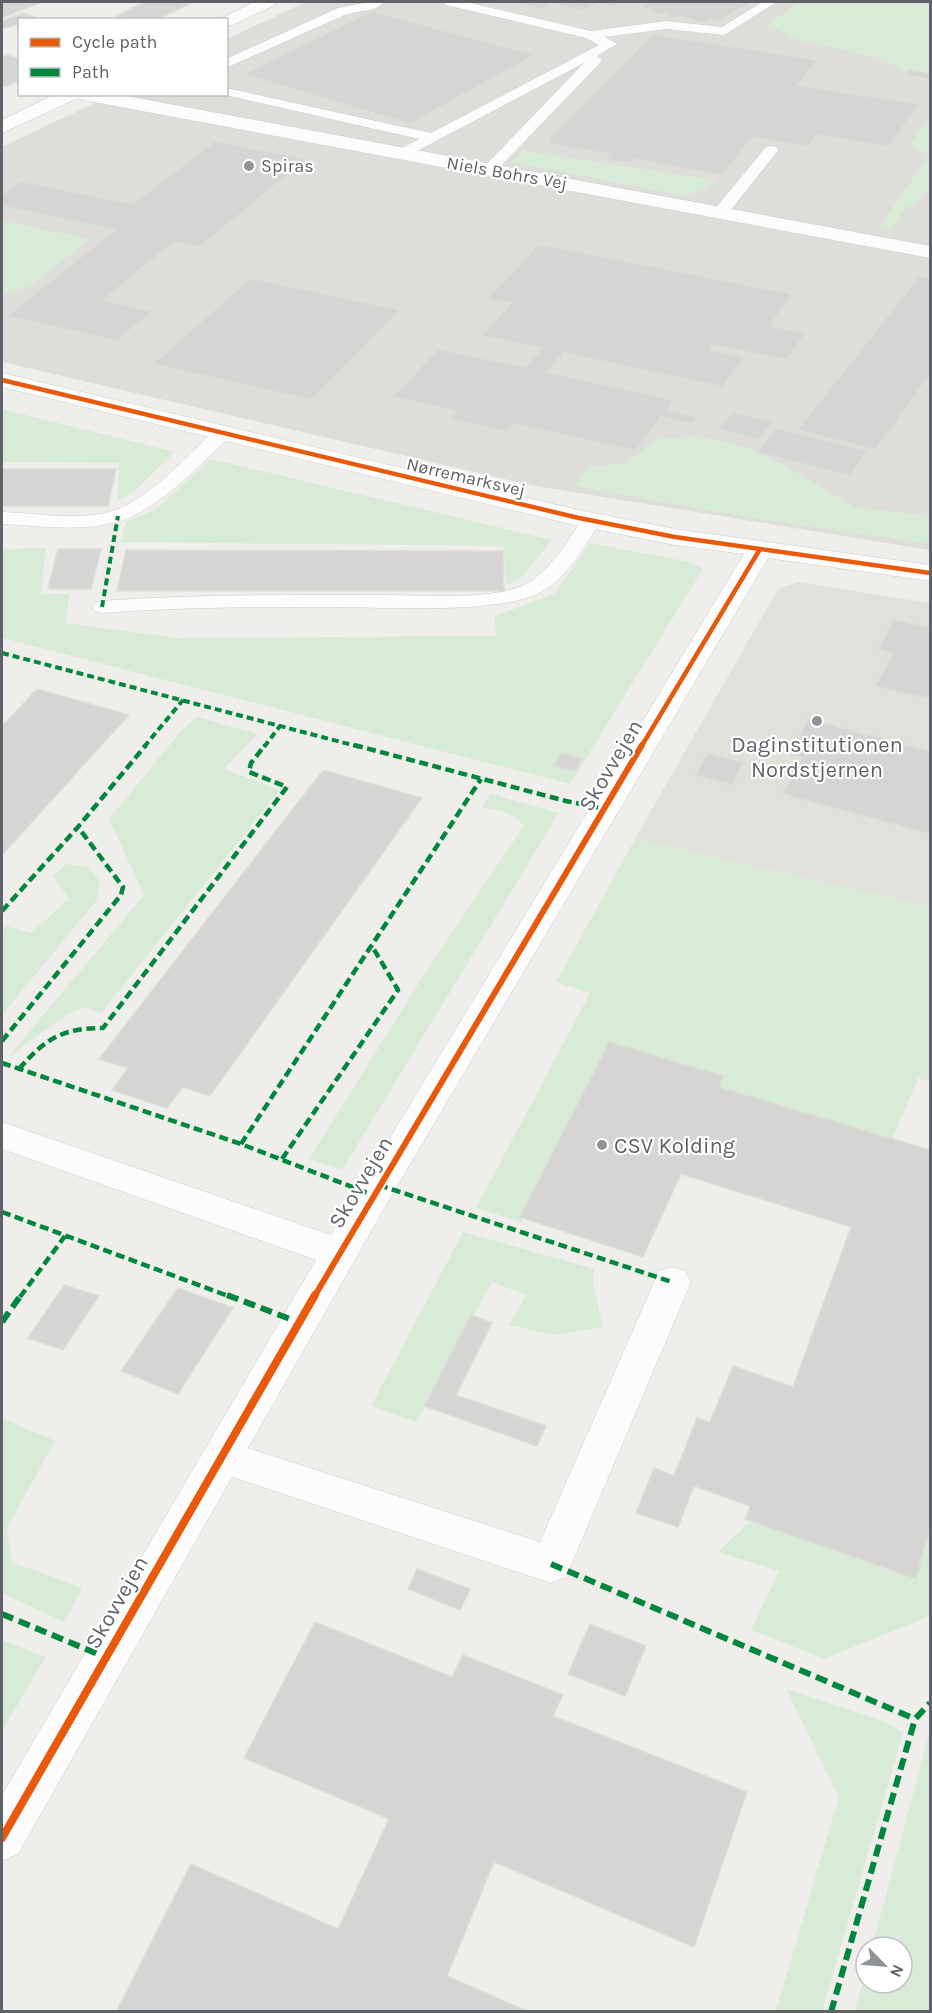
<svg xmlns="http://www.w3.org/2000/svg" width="932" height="2013" viewBox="0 0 932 2013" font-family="Karla,sans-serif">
<rect width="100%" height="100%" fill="#efeeea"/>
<path fill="#dfddda" d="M306 2H930V550L530 485 2 362V147L111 95 226 94 227 39Z"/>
<path fill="#e2e0da" d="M798 582 930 603V907L635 839 778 589Z"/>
<path fill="#d8ebd6" d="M799 2H930V83L876 57 795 39 776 29 764 28Z
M930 117V189L917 204 907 206 891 229 880 226 929 155 909 145Z
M523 151 716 180 710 185 685 196 511 162Z
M2 221 90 239 29 287 2 294Z
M2 409 175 452 132 493 118 501V463L2 462Z
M698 436 745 447 783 465 855 507 930 516V544L752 518 574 486 589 467 625 463 658 439Z
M211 459 552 540 523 576 507 586 503 546 121 542 126 522 155 510Z
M590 543 689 562 703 569 570 784 2 638V549L46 548 41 594H69L66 623 176 638 496 636 495 616 554 594Z
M197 717 258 734 224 769 280 790 101 1013 85 1007 65 1016 8 1057 144 895 109 819 182 730Z
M491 794 559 813 342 1170 309 1159 425 973 523 827C520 813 495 810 482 807Z
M635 839 930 907V1082L918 1078 891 1143 609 1060 521 1222 476 1208 590 993 556 982Z
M66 864 87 867 100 880 97 900 2 1015V932L6 926 31 933 69 899 53 876Z
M463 1232 594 1269 593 1283 603 1327 555 1335 509 1325 526 1295 492 1282 416 1422 371 1406Z
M2 1418 55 1441 7 1528 12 1562 82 1588 64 1622 2 1593Z
M930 1507V1616L824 1659 751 1630 779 1571 718 1552 762 1510 911 1572Z
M2 1640 46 1657 2 1731Z
M786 1689 886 1722 903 1733 822 2011H776L839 1797Z
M930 1731V2011H855L866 1971V1983H902V1947H872Z"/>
<path fill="#d6d5d3" stroke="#deddd9" stroke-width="1.5" d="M2 2H35L39 3 2 18Z
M137 2H194L155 20H129L117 16 142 3Z
M513 2H622L613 7 598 3 583 11 553 3 542 9Z
M639 2H752L719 21 711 19 704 23 680 17 671 18 665 13 657 14 652 10 640 7 646 3Z
M372 11 454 33 535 55 410 124 243 74Z
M22 13 35 17 20 20V24L2 29V21Z
M653 34 818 60 798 85 919 104 889 147 817 135 808 147 753 137 724 173 720 175 634 159 632 163 606 160 609 152 603 153 548 144 550 142 547 141Z
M7 55 20 59V80L6 87 2 85V58Z
M910 70 930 74V79L907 75Z
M215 141 307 159 200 247 174 242 103 300 153 311 117 341 7 316 115 230 2 206V195L21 181 132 204Z
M539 244 792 294 770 326 806 333 787 360 714 345 710 350 745 357 723 387 564 353 547 372 674 400 667 410 699 417 693 424 661 417 636 451 515 424 508 432 450 419 457 411 392 397 438 349 525 367 542 348 481 336 511 303 487 299Z
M919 276 930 278V375L876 450 797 430Z
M250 278 400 310 311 400 153 364Z
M733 412 774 422 759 440 718 429Z
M776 428 868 451 850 476 757 452Z
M2 469H116L108 506H2Z
M58 549H101L91 589H48Z
M126 550 503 551 504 591H117Z
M894 619 930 628V699L875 686 893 653 878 649Z
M37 689 129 715 2 855V726Z
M808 719 930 751V834L783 794 803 758 790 754Z
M561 753 583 758 575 771 554 766Z
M708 753 744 763 732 785 696 775Z
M323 770 422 798 210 1096 183 1087 167 1108 112 1090 128 1068 99 1059Z
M609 1042 724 1076 719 1087 930 1150V1528L916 1579 745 1519 750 1506 694 1486 678 1527 636 1513 654 1468 674 1476 697 1418 710 1422 733 1366 793 1387 851 1227 681 1174 643 1257 520 1217Z
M64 1285 99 1296 63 1350 28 1338Z
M178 1288 233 1308 178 1394 121 1371Z
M471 1315 492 1323 456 1395 546 1426 537 1446 424 1406Z
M417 1569 470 1589 460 1610 408 1589Z
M315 1622 452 1677 463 1655 563 1695 553 1716 747 1792 694 1947 494 1862 447 1976 529 2012H116L191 1864 338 1929 389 1819 244 1758Z
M590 1624 646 1646 625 1696 568 1674Z"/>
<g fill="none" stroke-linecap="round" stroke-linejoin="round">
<defs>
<path id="lane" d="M369 2H386L374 9 347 14 226 68V59L338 8Z
M444 2H466L591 31 666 21 722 27 762 2H777L724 35 666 29 605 37 617 44 597 56 602 60 600 63 494 173 489 175 481 170 484 167 584 63 402 159 397 157 394 154 397 151 419 139 221 94H226V88L431 133 599 45 586 38 446 5Z
M771 146 776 147 778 150 776 153 726 216H714L712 213 714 210 766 147Z
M222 428 229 430 231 434 229 438C200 464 172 496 137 514 98 535 44 526 2 524V512C36 513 75 521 109 512 148 502 186 456 215 430Z
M592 514 599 516 602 520C585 544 568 578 541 592 500 615 383 607 334 607 256 607 179 607 102 613L95 611 92 607 95 603 102 601C196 594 291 595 385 595 422 595 494 601 526 584 552 570 568 539 585 516Z"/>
<path id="street" d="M74 94H116L930 246V258L83 100 76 98Z
M2 373 579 510 675 529 930 565V581L768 558 386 1205 248 1448 540 1542 659 1271 672 1267 685 1271 691 1282 566 1577 551 1583 232 1477 18 1854 2 1861V1795L316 1260 2 1149V1122L331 1235 744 554 675 545 579 526 2 387Z"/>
<path id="secondary" d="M254 2H276L273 6 232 25 226 26V20H218Z
M55 94H80L78 98 2 133V120Z"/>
</defs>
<use href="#lane" stroke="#cbcccc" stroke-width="1"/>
<use href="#street" stroke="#cbcccc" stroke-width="1"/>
<use href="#secondary" stroke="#cacacb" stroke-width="1"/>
<use href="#lane" fill="#fdfcfc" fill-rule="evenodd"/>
<use href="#street" fill="#fdfcfc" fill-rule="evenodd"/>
<use href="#secondary" fill="#fdfcfc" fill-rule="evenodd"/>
<path stroke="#00873e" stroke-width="4" stroke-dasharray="7 4" stroke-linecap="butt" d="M102 607 118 516
M2 653 360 747
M144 747 183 700
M264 747 280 726"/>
<path stroke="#00873e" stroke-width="4.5" stroke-dasharray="9 4.5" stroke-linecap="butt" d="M354 745 566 801 605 809
M2 911 78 827 146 745
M2 1041 121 895 123 887 78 827
M2 1063 241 1144 373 1195
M19 1069C45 1039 62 1028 103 1028L287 787 249 772 251 763 265 745
M241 1144 481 779
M282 1159 398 990 372 946
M379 1185 672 1282
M2 1212 231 1297
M20 1297 65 1236"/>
<path stroke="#00873e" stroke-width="6" stroke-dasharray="12 6" stroke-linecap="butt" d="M227 1295 298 1322
M2 1322 21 1295
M551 1564 915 1719
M2 1614 105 1657
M831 2012 915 1719 930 1703"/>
<defs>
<path id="cycleway-far2" d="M2 380 579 518 675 537 930 573
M641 747 760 549"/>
<path id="cycleway-far1" d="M314 1297 642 745"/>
<path id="cycleway" d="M2 1838 315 1295"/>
</defs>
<use href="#cycleway-far2" stroke="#fff" stroke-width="8"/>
<use href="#cycleway-far1" stroke="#fff" stroke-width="10"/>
<use href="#cycleway" stroke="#fff" stroke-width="11"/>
<use href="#cycleway-far2" stroke="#e8590c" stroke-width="4.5"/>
<use href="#cycleway-far1" stroke="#e8590c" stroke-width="6"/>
<use href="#cycleway" stroke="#e8590c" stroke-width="8"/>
</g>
<g fill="#919496" stroke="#fff" stroke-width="2">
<circle cx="249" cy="166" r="6"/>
<circle cx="817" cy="721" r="6"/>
<circle cx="602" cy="1145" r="6"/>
</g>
<g text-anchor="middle" stroke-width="4.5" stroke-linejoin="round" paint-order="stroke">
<g font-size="18" fill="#5f6368" stroke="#fff" text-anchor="start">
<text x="261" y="172">Spiras</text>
</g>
<g font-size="18" fill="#5f6368" stroke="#fff">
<text transform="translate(507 173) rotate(10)" y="6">Niels Bohrs Vej</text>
<text transform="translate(466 477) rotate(13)" y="6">Nørremarksvej</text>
</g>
<g font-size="22" fill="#5f6368" stroke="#fff">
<text x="817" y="752">Daginstitutionen<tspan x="817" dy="25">Nordstjernen</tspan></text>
<text x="614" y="1153" text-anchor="start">CSV Kolding</text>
</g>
<g font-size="22" fill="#5f6368" stroke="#fff">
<text transform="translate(610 765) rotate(-59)" y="8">Skovvejen</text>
<text transform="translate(360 1182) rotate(-59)" y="8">Skovvejen</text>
<text transform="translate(116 1602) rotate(-60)" y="8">Skovvejen</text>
</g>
</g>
<rect width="932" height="2013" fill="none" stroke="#5f6368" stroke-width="6"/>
<rect x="18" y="18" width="210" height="78" fill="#ffffff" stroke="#bfc1c3" stroke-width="1.5"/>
<rect x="30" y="38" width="30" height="9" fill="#e8590c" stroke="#bfc1c3" stroke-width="1.5"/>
<text x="72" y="48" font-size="18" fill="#5f6368">Cycle path</text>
<rect x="30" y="68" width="30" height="9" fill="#00873e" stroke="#bfc1c3" stroke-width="1.5"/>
<text x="72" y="78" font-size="18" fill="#5f6368">Path</text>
<g transform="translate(884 1965) rotate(115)"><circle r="28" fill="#ffffff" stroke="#bfc1c3" stroke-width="1.5"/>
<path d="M0-4.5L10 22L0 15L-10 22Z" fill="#919496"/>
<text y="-9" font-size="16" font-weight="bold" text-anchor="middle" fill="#5f6368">N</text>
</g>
</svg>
